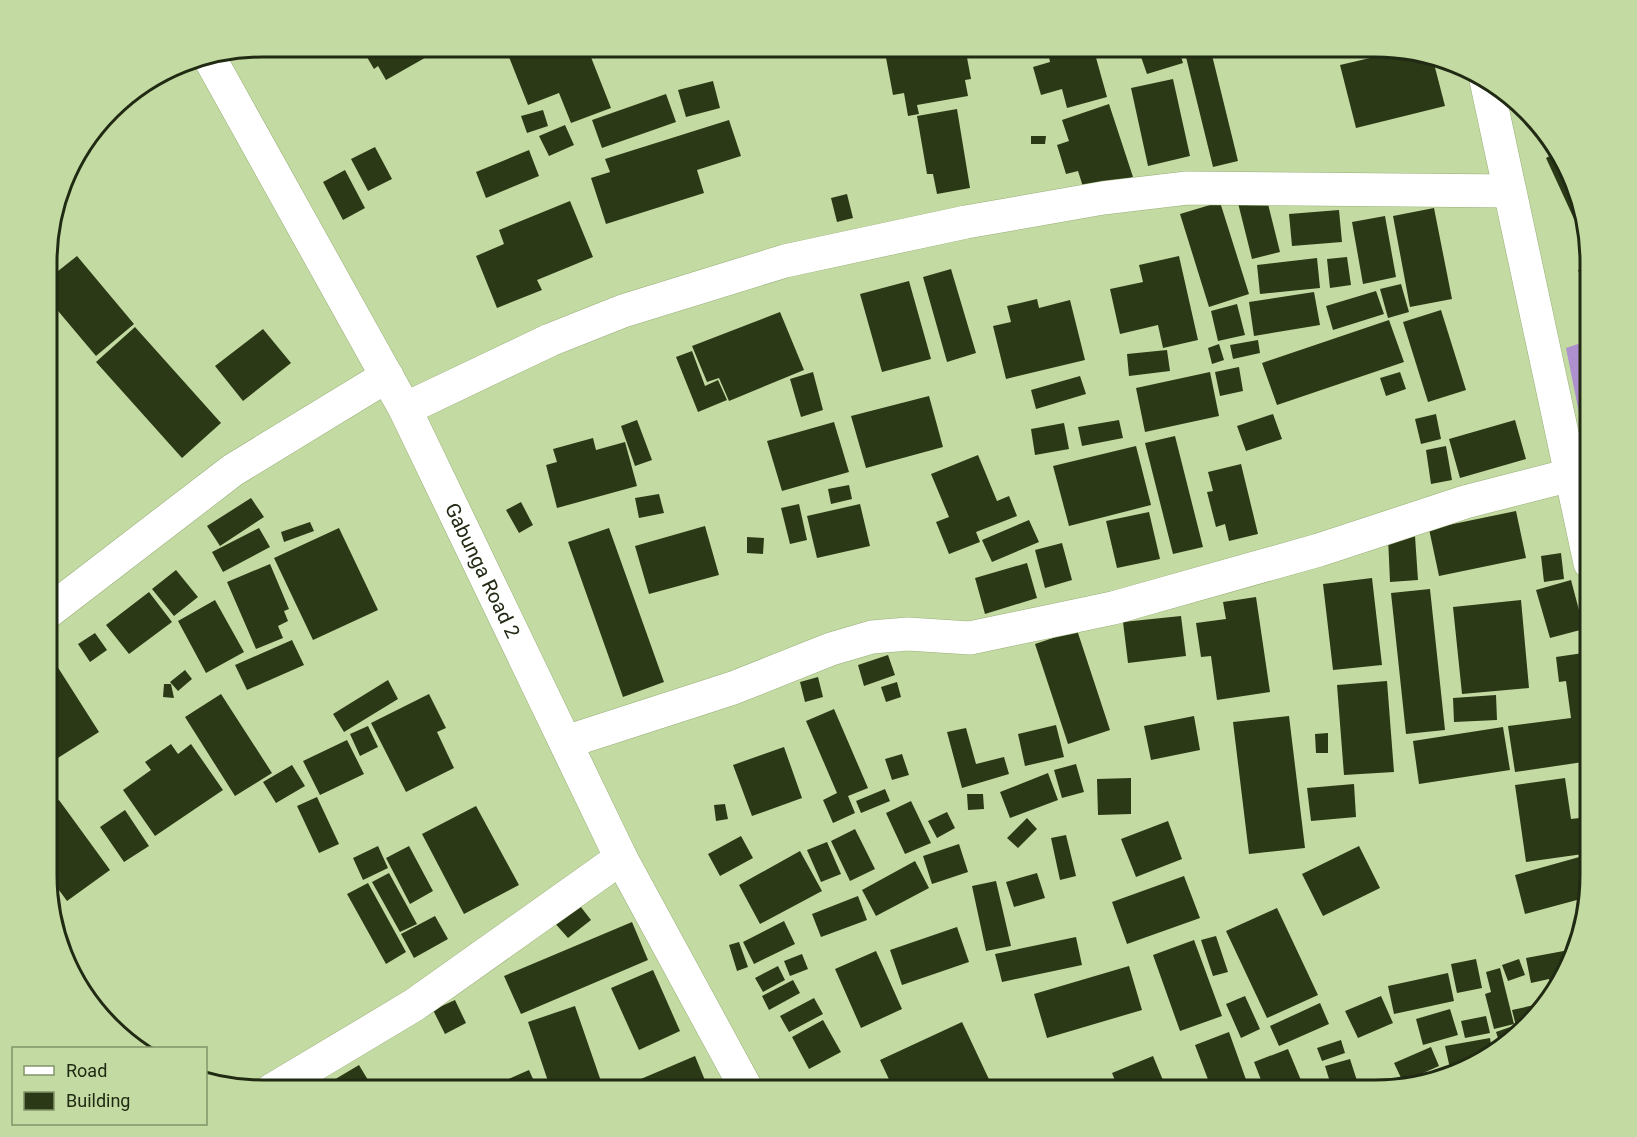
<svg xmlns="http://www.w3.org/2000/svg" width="1637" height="1137" viewBox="0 0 1637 1137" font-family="Roboto,sans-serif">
<rect width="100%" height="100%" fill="#c3dba2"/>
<path fill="#ad90cd" d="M1590 340V417L1580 418 1566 348Z"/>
<path fill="#2c3917" d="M354 47H444L386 80 378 66 374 69 361 47 355 50Z
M505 47H587L611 108 571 123 559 93 528 105Z
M884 47H965L971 79 965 80 968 96 917 105 919 114 908 116 904 93 893 95Z
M1028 47H1093L1107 97 1067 108 1062 89 1041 95 1033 67 1050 62 1047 48 1029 52Z
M1113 47H1142V48L1115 54Z
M1164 47H1178L1183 63 1147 74 1140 54Z
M1404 50 1432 56 1445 106 1356 128 1340 65Z
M1211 51 1238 161 1213 167 1186 57Z
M1173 79 1190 156 1148 166 1131 88Z
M713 81 720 108 686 117 678 90Z
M666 94 676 122 602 148 592 120Z
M1109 104 1133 177 1085 193 1078 171 1066 174 1057 145 1069 141 1062 120Z
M957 109 970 188 937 194 933 174H927L917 116Z
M543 110 548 126 527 133 521 116Z
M729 120 741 156 697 170 704 193 606 224 591 178 610 172 605 159Z
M565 125 574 145 549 156 539 136Z
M1031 136H1046L1045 144H1031Z
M375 147 392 179 368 191 351 159Z
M529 150 539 176 486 198 476 172Z
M1559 151 1581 218 1575 221 1546 158Z
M69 167 76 176 63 186Z
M345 170 365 208 343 220 323 182Z
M847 194 853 218 837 222 831 198Z
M1266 196 1280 252 1252 259 1238 203Z
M570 201 593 257 537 280 542 290 497 308 476 256 504 244 499 230Z
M1220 202 1249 294 1209 307 1180 214Z
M1434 208 1452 299 1410 307 1393 216Z
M1339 210 1342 242 1292 246 1289 214Z
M1385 216 1396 277 1363 284 1352 222Z
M77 256 134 324 96 356 48 299V279Z
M1179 256 1198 340 1163 348 1158 325 1120 334 1110 289 1143 282 1139 265Z
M1347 257 1351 285 1330 288 1327 259Z
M1317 258 1320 288 1260 294 1257 265Z
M1590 267V302L1578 270Z
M951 269 976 353 947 362 923 277Z
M909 281 931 359 882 372 860 294Z
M1401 284 1409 312 1388 318 1380 289Z
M1376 291 1384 314 1333 330 1326 306Z
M1314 292 1320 325 1254 336 1249 302Z
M1037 299 1039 308 1070 300 1085 360 1006 379 993 326 1011 322 1007 306Z
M1237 304 1245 335 1218 341 1211 311Z
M1441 310 1466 390 1428 402 1403 322Z
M780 312 804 370 729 401 719 378 707 382 692 346Z
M1389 320 1404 362 1277 405 1262 363Z
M135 327 221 423 182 458 96 362Z
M263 329 291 363 243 401 215 366Z
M1258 340 1260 353 1233 359 1230 345Z
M1219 344 1224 360 1212 364 1208 348Z
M1167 350 1170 371 1129 376 1127 354Z
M692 351 705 386 718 380 727 400 698 412 676 357Z
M1239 367 1243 391 1220 396 1215 372Z
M813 372 823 410 801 417 790 379Z
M1210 372 1219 416 1145 432 1136 388Z
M1400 372 1406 389 1386 396 1380 378Z
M1080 376 1086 394 1036 409 1031 390Z
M929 396 943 447 866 468 851 416Z
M1273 414 1282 439 1246 451 1237 426Z
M1436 414 1441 439 1421 444 1415 419Z
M637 420 652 460 635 466 621 426Z
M1119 420 1123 438 1082 446 1078 427Z
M1515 420 1526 459 1460 478 1449 439Z
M834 422 849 472 782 491 767 441Z
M1064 423 1069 449 1035 455 1031 429Z
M1175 436 1203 547 1173 554 1145 443Z
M593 438 596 450 625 442 637 486 557 508 546 465 557 462 553 449Z
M1136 446 1151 505 1069 526 1053 466Z
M1446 446 1452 480 1431 484 1426 450Z
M978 455 997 501 1009 496 1017 516 976 532 980 542 949 554 936 522 949 517 931 474Z
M1241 464 1258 534 1229 541 1225 524 1216 527 1207 492 1213 491 1208 472Z
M849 485 852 499 831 504 828 489Z
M659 494 664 513 639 518 635 498Z
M251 498 264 517 220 546 207 526Z
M521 502 533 525 519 533 506 510Z
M799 504 807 540 790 544 781 508Z
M860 504 870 546 817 558 807 516Z
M1516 511 1526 558 1439 576 1429 529Z
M1149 512 1160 559 1117 568 1106 521Z
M1029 520 1039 542 992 562 982 540Z
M310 522 314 531 284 542 281 532Z
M705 526 719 575 649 594 635 546Z
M259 528 270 547 223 572 212 552Z
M339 528 378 610 313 640 274 558Z
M609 528 664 682 623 697 568 542Z
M1415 536 1418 580 1390 582 1388 537Z
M747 537 764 538 763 554 747 553Z
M1062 543 1072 580 1045 588 1035 550Z
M1561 553 1564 579 1544 582 1541 556Z
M1027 563 1037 598 985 614 975 578Z
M270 564 289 609 284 611 288 621 278 626 283 638 256 649 227 582Z
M176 570 198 597 174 616 152 589Z
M1372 578 1382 665 1333 670 1323 584Z
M1571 580 1584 629 1550 638 1536 590Z
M1430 589 1445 730 1406 734 1391 593Z
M149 592 172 622 129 654 106 625Z
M1256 597 1270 692 1217 700 1211 656 1201 657 1196 623 1226 619 1223 602Z
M215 600 244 652 206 673 178 621Z
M1521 600 1529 688 1462 694 1453 607Z
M1181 616 1186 656 1128 663 1123 622Z
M1077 630 1110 730 1068 744 1035 644Z
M95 633 107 650 90 662 78 644Z
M292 640 304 665 247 690 235 665Z
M1590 652V761L1515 772 1508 726 1571 718 1566 681 1559 682 1556 657Z
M888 655 895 675 864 686 858 665Z
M57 666 99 732 53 761 48 754V672Z
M185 670 192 679 178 691 170 682Z
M818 677 823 697 805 702 800 682Z
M388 680 398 699 344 732 333 714Z
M1387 681 1394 772 1344 775 1337 685Z
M897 682 901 697 886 702 881 687Z
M164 684H171L174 698 163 697Z
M221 694 272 773 235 796 185 717Z
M429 694 446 728 437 732 454 768 406 792 371 723Z
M1496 695 1497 720 1454 722 1453 698Z
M834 709 868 788 848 796 855 813 833 823 823 800 837 793 806 721Z
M1194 716 1200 750 1151 760 1144 726Z
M1289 716 1305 848 1249 854 1233 722Z
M1056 725 1064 757 1025 766 1018 734Z
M368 726 378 747 360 756 350 734Z
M1503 727 1510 770 1419 784 1413 741Z
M966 728 976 764 1004 757 1009 774 962 788 947 732Z
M1328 733V753H1316L1315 734Z
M347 740 364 774 320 795 303 761Z
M171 744 178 754 191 744 223 790 155 836 123 790 151 770 145 762Z
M784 747 802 798 752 816 733 765Z
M902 754 909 775 892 780 885 759Z
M1076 764 1084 792 1062 798 1054 770Z
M292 765 305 786 276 803 263 782Z
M1048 773 1058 800 1010 818 1000 792Z
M1131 778V814L1098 815 1097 779Z
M1565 778 1571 819 1588 817 1590 853 1526 862 1515 785Z
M1354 784 1356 817 1311 821 1307 788Z
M885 789 890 801 861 813 856 801Z
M967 794H983L984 809 968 810Z
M317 797 339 844 319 853 297 806Z
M59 800 110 870 67 901 48 875V808Z
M911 801 931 843 905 854 886 813Z
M725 804 728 819 716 821 714 805Z
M476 806 519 885 464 914 422 834Z
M125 810 149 846 124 862 100 827Z
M947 812 955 828 937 838 928 821Z
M1027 818 1037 829 1018 848 1007 838Z
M1168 821 1182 859 1136 877 1121 839Z
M855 829 875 869 850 881 831 841Z
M1066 835 1076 876 1060 880 1051 838Z
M741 836 753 858 720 876 708 854Z
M827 842 841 874 821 882 807 850Z
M959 844 968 872 932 884 923 856Z
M378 846 388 868 363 880 353 858Z
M409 846 433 891 410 904 386 858Z
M1359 846 1380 888 1323 916 1302 874Z
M800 851 822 891 760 924 739 885Z
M1590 854 1588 897 1525 914 1515 875Z
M915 861 929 888 876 916 862 890Z
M389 873 417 924 400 932 372 882Z
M1037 873 1045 898 1014 907 1006 882Z
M1184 876 1200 918 1127 944 1112 902Z
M996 881 1011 946 986 951 972 886Z
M368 883 406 952 386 964 347 894Z
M858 896 867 920 821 937 812 914Z
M577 902 591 920 568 938 553 921Z
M1277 908 1318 995 1267 1018 1226 931Z
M435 916 448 939 414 958 401 934Z
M784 921 795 944 754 964 743 942Z
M632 922 648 960 521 1014 504 976Z
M957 927 969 962 902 985 890 950Z
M1216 936 1228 972 1213 976 1201 940Z
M1076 937 1082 965 1002 982 995 954Z
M1194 940 1222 1016 1180 1031 1153 955Z
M739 942 748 967 737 971 729 945Z
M1569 950 1571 960 1552 995 1549 979 1531 983 1526 958Z
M876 951 902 1009 861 1028 835 969Z
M802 954 808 969 790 976 784 961Z
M1476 959 1482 988 1457 993 1451 964Z
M1519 959 1525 975 1508 981 1502 965Z
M778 966 785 980 763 992 755 978Z
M1129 966 1142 1010 1047 1038 1034 994Z
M1500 968 1514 1024 1494 1029 1485 994 1491 992 1486 972Z
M653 970 680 1031 639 1050 611 988Z
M1448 973 1454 1001 1394 1014 1388 986Z
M793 980 800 993 769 1010 762 996Z
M1245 996 1260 1029 1241 1038 1226 1004Z
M1381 996 1393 1023 1358 1038 1345 1011Z
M814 998 823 1014 789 1032 780 1016Z
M455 1000 466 1023 445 1034 433 1010Z
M1320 1003 1329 1024 1279 1046 1270 1026Z
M1539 1004 1541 1011 1517 1030 1512 1010Z
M575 1006 604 1090H551L528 1022Z
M1450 1009 1458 1035 1423 1045 1416 1019Z
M1486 1016 1490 1033 1465 1038 1461 1021Z
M823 1020 841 1052 809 1069 792 1037Z
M962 1022 994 1090H894L880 1060Z
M1513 1026 1515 1032 1500 1044 1496 1032Z
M1229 1032 1249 1088 1242 1090H1212L1195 1045Z
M1490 1038 1492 1051 1471 1068 1451 1073 1445 1046Z
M1341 1040 1345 1053 1322 1061 1317 1048Z
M1431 1047 1439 1066 1403 1082 1394 1063Z
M1288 1049 1305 1090H1265L1254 1062Z
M695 1056 709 1090H632L629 1084Z
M1153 1056 1167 1090H1119L1112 1073Z
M1350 1059 1360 1090H1314L1313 1087 1330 1082 1325 1066Z
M359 1065 374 1090H317Z
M529 1070 538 1090H484Z
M1084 1079 1089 1090H1055Z"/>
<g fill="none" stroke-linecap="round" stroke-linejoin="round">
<defs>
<g id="minor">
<path id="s1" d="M209 57 405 409 621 858 747 1090"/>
<path d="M1486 80 1590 563"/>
<path d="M405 409 550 340 623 311 785 261 966 222 1103 198 1187 188 1509 191"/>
<path d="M48 612 233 470 387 376"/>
<path d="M566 742 733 688 831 649 872 637 908 634 970 638 1113 608 1319 550 1465 502 1590 470"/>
<path d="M272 1090 414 1005 621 858"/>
</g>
</defs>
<use href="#minor" stroke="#98ae77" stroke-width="34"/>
<use href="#minor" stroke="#fff" stroke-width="33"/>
</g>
<g text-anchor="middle" stroke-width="6" stroke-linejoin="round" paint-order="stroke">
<g font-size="20" fill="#212a13" stroke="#c3dba2">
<text dy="7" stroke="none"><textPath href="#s1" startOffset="582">Gabunga Road 2</textPath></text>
</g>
</g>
<path d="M0 0H1637V1137H0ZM262 57H1375A205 205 0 0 1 1580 262V875A205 205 0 0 1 1375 1080H262A205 205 0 0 1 57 875V262A205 205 0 0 1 262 57Z" fill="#c3dba2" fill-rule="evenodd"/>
<path fill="none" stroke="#212a13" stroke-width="3" d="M262 57H1375A205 205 0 0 1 1580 262V875A205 205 0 0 1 1375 1080H262A205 205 0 0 1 57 875V262A205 205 0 0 1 262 57Z"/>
<rect x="12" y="1047" width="195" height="78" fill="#c3dba2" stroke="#829469" stroke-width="1.5"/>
<rect x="24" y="1066" width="30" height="9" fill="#ffffff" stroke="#829469" stroke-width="1.5"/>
<text x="66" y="1077" font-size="18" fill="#212a13">Road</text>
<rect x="24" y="1092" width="30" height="18" fill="#2c3917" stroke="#829469" stroke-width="1.5"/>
<text x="66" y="1107" font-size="18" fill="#212a13">Building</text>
</svg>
